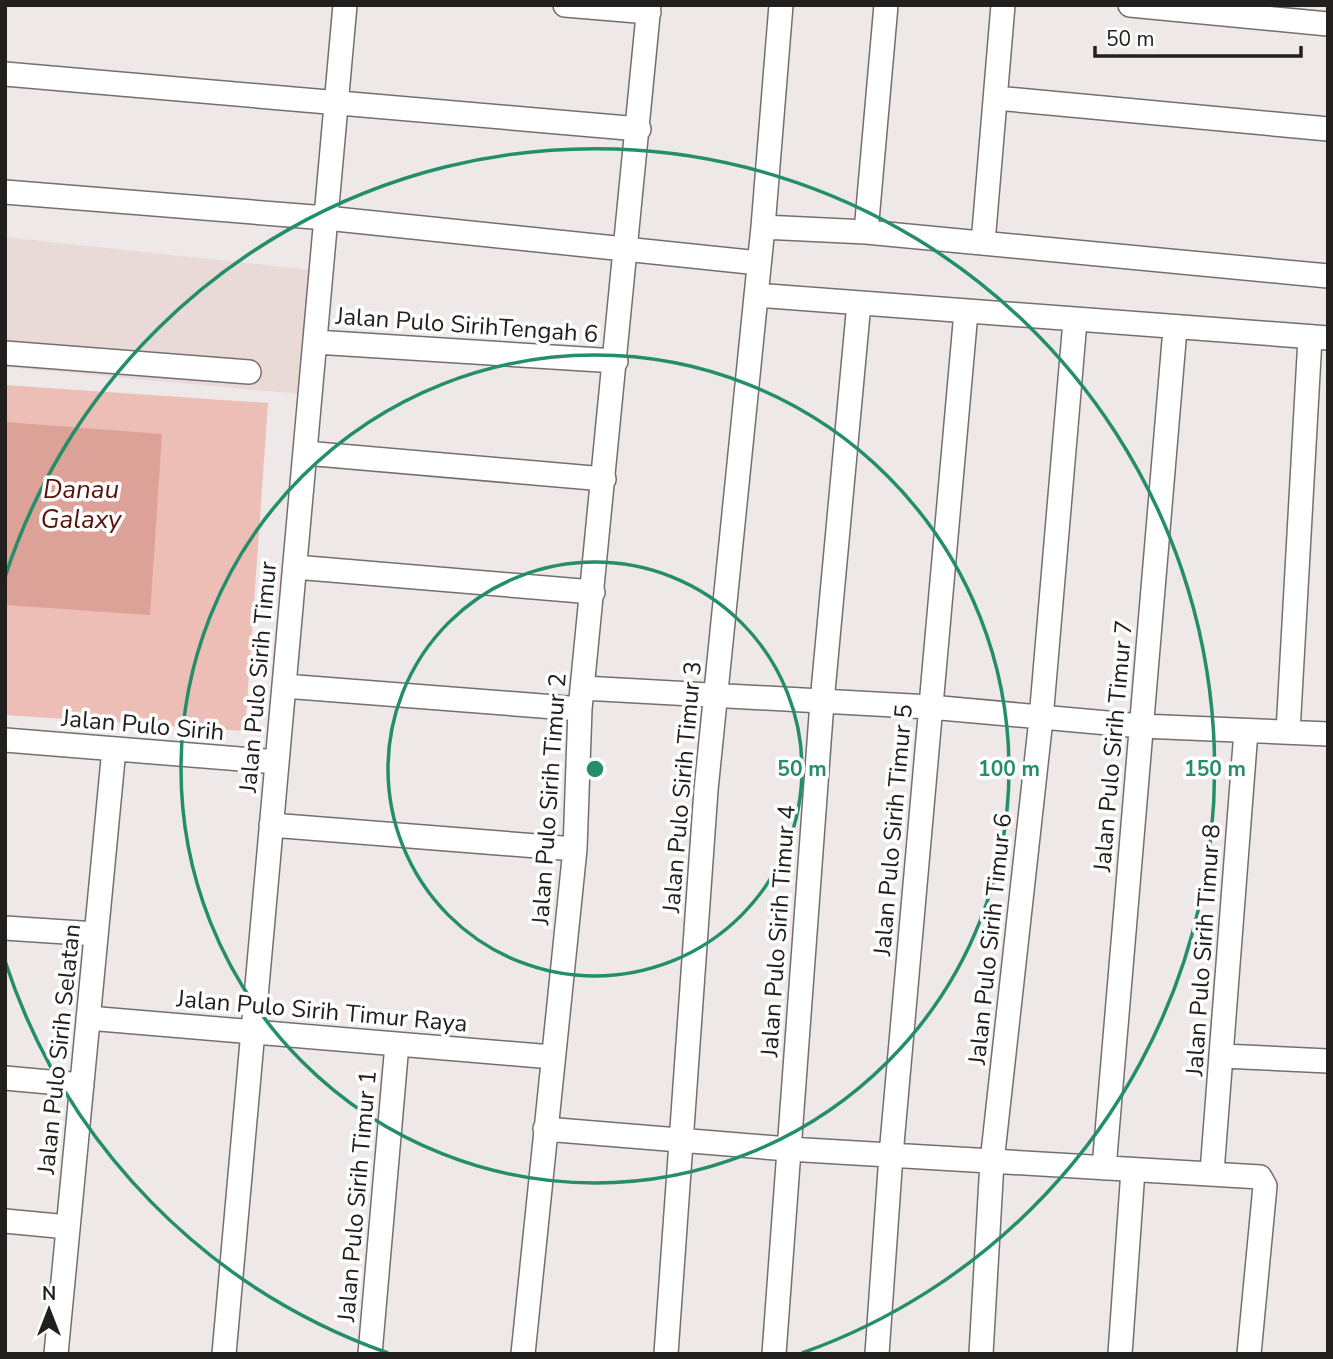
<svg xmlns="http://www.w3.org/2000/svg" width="1333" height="1359" viewBox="0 0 1333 1359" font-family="'Nunito Sans',sans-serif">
<rect width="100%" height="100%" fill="#eee9e8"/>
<path fill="#e9dad8" d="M5 237 311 270 300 394 5 367Z"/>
<path fill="#ecbeb6" d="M5 385 268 403 245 731 5 715Z"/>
<path fill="#dda297" d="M5 422 162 434 150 615 5 605Z"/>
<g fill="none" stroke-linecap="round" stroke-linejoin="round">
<defs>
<path id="street" d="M565 5 649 12
M1130 5 1328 24
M5 74 639 129
M996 98 1328 129
M5 192 326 218 759 263
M763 227 866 232 1328 276
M866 232 886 5
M983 243 1003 5
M756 295 1328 338
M315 342 616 361
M5 353 249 372
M305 453 604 479
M295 567 593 592
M284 686 580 709
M583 688 930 707 1141 726 1328 734
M1288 732 1310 338
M5 740 277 762
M271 825 575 849
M5 928 96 934
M88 1018 552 1057
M1222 1056 1328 1061
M5 1078 82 1085
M545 1129 788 1149 1260 1177 1265 1186 1249 1354
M1104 1168 1175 329
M1212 1172 1246 731
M5 1221 68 1227
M56 1354 114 749
M224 1354 345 5
M370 1354 397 1044
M523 1354 575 849 580 709 649 5
M666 1354 706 790 763 227 781 5
M774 1354 822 702 859 303
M877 1354 891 1155 966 312
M981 1354 992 1162 1041 719 1075 321
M1120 1354 1133 1170"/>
</defs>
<use href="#street" stroke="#746f6e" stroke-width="26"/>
<use href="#street" stroke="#fff" stroke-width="23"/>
</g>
<g fill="none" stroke="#248e6b" stroke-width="3.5">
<circle cx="595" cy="769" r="207"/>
<circle cx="595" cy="769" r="414"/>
<path d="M388 1353A620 620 0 0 1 5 961M5 577A620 620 0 1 1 802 1353"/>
</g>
<g text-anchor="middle" stroke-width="7" stroke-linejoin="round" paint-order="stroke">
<g font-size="24" fill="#22201f" stroke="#fff">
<text transform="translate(467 325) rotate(4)" y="8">Jalan Pulo SirihTengah 6</text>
<text transform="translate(258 677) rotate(-85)" y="8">Jalan Pulo Sirih Timur</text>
<text transform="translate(143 725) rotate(5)" y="8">Jalan Pulo Sirih</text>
<text transform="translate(1113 746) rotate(-85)" y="8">Jalan Pulo Sirih Timur 7</text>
<text transform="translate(682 787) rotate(-85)" y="8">Jalan Pulo Sirih Timur 3</text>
<text transform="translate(549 799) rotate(-86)" y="8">Jalan Pulo Sirih Timur 2</text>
<text transform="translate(893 830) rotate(-85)" y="8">Jalan Pulo Sirih Timur 5</text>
<text transform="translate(778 931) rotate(-86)" y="8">Jalan Pulo Sirih Timur 4</text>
<text transform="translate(990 939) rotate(-84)" y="8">Jalan Pulo Sirih Timur 6</text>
<text transform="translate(1203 950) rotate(-86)" y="8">Jalan Pulo Sirih Timur 8</text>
<text transform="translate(322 1011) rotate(5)" y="8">Jalan Pulo Sirih Timur Raya</text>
<text transform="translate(59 1049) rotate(-84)" y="8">Jalan Pulo Sirih Selatan</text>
<text transform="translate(357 1196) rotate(-85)" y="8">Jalan Pulo Sirih Timur 1</text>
</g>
<g font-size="26" font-style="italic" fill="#58130a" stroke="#fff">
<text x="81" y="498">Danau<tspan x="81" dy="30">Galaxy</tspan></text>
</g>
</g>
<circle cx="595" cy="769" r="10" fill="#248e6b" stroke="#fff" stroke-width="3.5"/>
<g font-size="21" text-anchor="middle" font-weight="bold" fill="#248e6b" stroke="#fff" stroke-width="7" stroke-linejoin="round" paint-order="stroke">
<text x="802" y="776">50 m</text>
<text x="1009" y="776">100 m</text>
<text x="1215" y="776">150 m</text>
</g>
<rect width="1333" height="1359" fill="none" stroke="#22201f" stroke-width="14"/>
<g transform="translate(49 1310)" stroke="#ffffff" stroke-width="5" paint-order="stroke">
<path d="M0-5L12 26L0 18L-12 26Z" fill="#22201f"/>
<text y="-10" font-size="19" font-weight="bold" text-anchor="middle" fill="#22201f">N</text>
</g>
<path d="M1095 46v10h206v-10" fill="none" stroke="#22201f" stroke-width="3.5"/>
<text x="1106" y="46" font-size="21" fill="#22201f" stroke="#ffffff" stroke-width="5" paint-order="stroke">50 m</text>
</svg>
